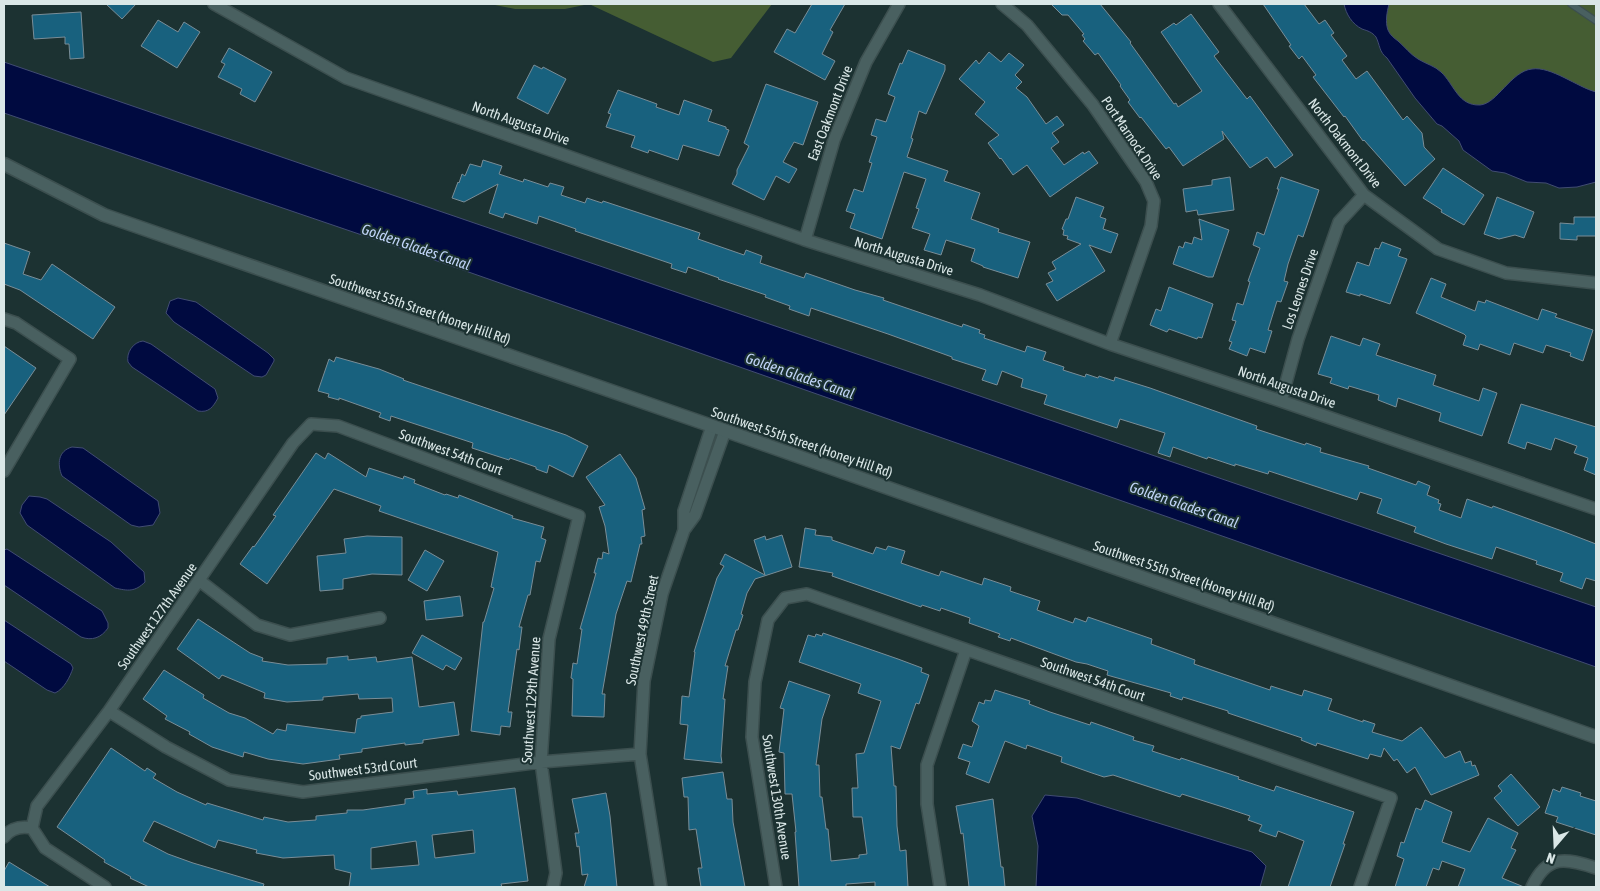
<svg xmlns="http://www.w3.org/2000/svg" width="1600" height="891" viewBox="0 0 1600 891" font-family="'Asap Condensed',sans-serif">
<rect width="100%" height="100%" fill="#1c3232"/>
<path fill="#455d33" d="M490 4H772L731 58 713 62 589 4 565 9H515Z
M1364 4H1596V170L1479 148Z"/>
<path fill="#000a40" stroke="#414c72" d="M1344 4H1389C1387 12 1385 22 1388 30 1390 35 1394 38 1398 41 1405 47 1410 54 1418 59 1426 64 1435 66 1441 72 1454 84 1458 106 1480 105 1497 104 1511 71 1532 69 1551 66 1577 87 1596 92V182L1577 187 1559 188 1546 183 1527 182 1505 173 1492 171 1463 150 1459 141 1442 126 1437 124 1415 98 1387 58C1379 52 1380 45 1376 37 1372 32 1368 31 1362 29 1352 24 1346 14 1344 4Z
M4 62 1596 607V667L400 248 4 113Z
M178 298 196 302 268 353 274 359V361L266 375 262 377 254 376 174 322 166 313 170 301Z
M143 341 151 344 215 389 218 398C213 407 209 413 198 411L132 367 128 362C126 353 133 342 143 341Z
M72 447 83 448 158 501 160 513 153 525 139 527 131 525 62 476C57 464 58 451 72 447Z
M29 496 40 497 47 499 111 542 144 572 145 582C135 592 128 591 115 588L27 525 20 513 22 505Z
M7 549 102 611 108 623V628C101 638 92 641 81 637L4 585V550Z
M4 620 71 664 73 668C70 677 64 689 55 693L47 690 4 661Z
M1045 795 1077 798 1252 852 1266 866 1260 887H1036L1038 846 1032 816Z"/>
<path fill="#18617e" stroke="#798d97" fill-rule="evenodd" d="M106 4H136L122 19Z
M812 4H845L830 30 833 32 822 54 835 61 825 80 774 52 787 29 795 33Z
M1051 4H1100L1131 42 1130 43 1174 104 1176 103 1178 107 1202 91 1161 32 1174 23 1176 25 1191 14 1219 52 1214 56 1247 99 1250 96 1293 155 1275 168 1267 157 1250 168 1222 131 1224 139 1183 166 1169 147 1166 149 1141 117 1140 118 1128 102 1130 100 1120 86 1121 85 1098 53 1095 55 1083 41 1085 39 1082 35 1084 34 1068 15H1062Z
M1263 4H1304L1319 24 1325 20 1334 33 1331 35 1347 56 1342 60 1356 79 1367 71 1403 120 1407 116 1422 133 1424 147 1435 159 1405 186 1364 140 1363 141 1345 116 1344 117 1313 77 1316 75 1302 56 1299 59 1289 46 1291 45Z
M81 12 84 58 70 59 69 44H65V37L34 39 32 15Z
M158 20 178 32 184 22 200 32 177 68 141 46Z
M229 48 272 72 255 102 240 94 242 89 218 77 225 64 221 62Z
M908 50 945 65V70L926 114 919 111 911 138 913 139 907 157 948 171 944 181 980 193 971 219 999 229 998 232 1030 242 1018 278 983 267V266L971 261 975 249 946 240 941 255 924 250 930 234 912 228 919 209 916 208 926 179 904 172 882 239 850 228 855 214 846 211 854 189 863 192 872 163 869 162 877 137 871 135 876 119 886 122 895 97 888 94 900 63 902 64Z
M989 52 1001 62 1009 53 1024 65 1015 75 1022 82 1016 88 1027 97 1046 124 1057 116 1064 125 1052 133 1059 142 1051 148 1064 165 1083 152 1084 154 1089 151 1098 163 1050 197 1027 165 1013 175 1001 158 1000 159 988 143 999 135 975 114 985 102 959 79 976 60 979 64Z
M534 65 542 69 543 67 566 79 548 114 517 98Z
M766 84 818 102 803 145 794 142 783 162 797 169 789 183 776 176 764 200 732 184 737 174V170L749 146 744 143Z
M618 90 657 104 656 107 679 115 684 100 712 110 708 121 726 127V129L729 130 719 156 683 145 678 160 649 150 648 153 631 147 635 136 606 127 611 114 608 113Z
M483 160 502 166 499 174 523 182 524 179 548 187 550 183 564 187 561 195 585 203 587 198 602 203 603 201 700 233 698 239 744 255 746 250 762 256 760 263 804 278 806 273 855 290 884 298 883 300 962 327 963 324 980 330 979 333 985 335 984 338 1025 352 1027 346 1046 352 1043 360 1064 367 1063 370 1085 377 1086 374 1098 378 1099 376 1114 381 1115 377 1150 388 1257 426 1256 429 1305 445 1306 443 1321 448 1320 452 1369 466 1368 468 1416 485 1418 481 1430 486 1427 495 1439 500 1438 503 1441 504 1439 510 1461 518 1467 499 1492 508 1493 506 1562 531 1596 544V581L1586 578 1582 589 1560 581 1563 573 1536 564 1537 561 1496 547 1492 559 1446 544 1414 532 1416 527 1377 513 1382 499 1360 492 1357 500 1269 471 1268 474 1235 464V466L1208 457 1207 459 1173 447 1170 457 1158 453 1165 433 1120 419 1117 428 1044 404 1047 395 1021 387 1023 379 1002 371 997 385 982 380 986 370 952 359V357L888 334 811 308 809 316 789 309 790 306 765 297 766 295 718 279 719 278 688 267 686 273 671 268 672 264 575 231 576 229 539 216 537 224 505 213 503 218 489 213 498 184 464 202 452 198 458 182 459 183 462 174 465 176 470 164 481 167Z
M1443 168 1484 195 1464 225 1441 212 1442 210 1423 198Z
M1230 177 1234 210 1198 215 1197 210 1186 212 1183 189 1212 185V180Z
M1281 177 1319 190 1303 237 1298 235 1288 264 1284 281 1288 282 1281 302 1277 301 1268 330 1272 331 1265 353 1250 348 1247 356 1229 349 1232 342 1229 341 1236 321 1232 320 1237 303 1243 305 1250 282 1248 281 1260 248 1253 245 1257 232 1264 235 1279 189H1277Z
M1076 197 1104 207 1100 217 1106 219 1103 229 1118 234 1111 253 1089 245 1105 271 1057 301 1046 284 1053 281 1048 273 1056 269 1052 262 1081 244 1067 239 1068 236 1063 235 1064 230 1062 229 1066 219H1068Z
M1497 197 1534 212 1524 238 1515 235 1499 239 1484 234Z
M1574 217H1596V236H1577V240L1560 239V223L1574 224Z
M1199 219 1229 230 1213 277H1208L1173 264 1179 246 1183 248 1185 242 1192 244 1194 237 1202 240Z
M1382 242 1401 249 1398 256 1407 259 1390 304 1360 294V296L1346 292 1357 262 1369 266 1375 248 1379 249Z
M4 243 30 252 23 274 41 280 52 264 115 307 93 339 20 290 4 284Z
M1431 278 1446 284 1441 297 1475 311 1478 301 1485 303 1486 300 1538 320 1542 309 1557 314 1555 317 1593 330 1583 361 1570 356 1571 353 1546 345 1543 353 1514 343 1510 355 1480 344 1478 350 1463 345 1466 336 1464 334 1416 313Z
M1169 287 1213 304 1202 338 1198 337 1197 339 1169 329 1167 332 1150 325 1156 309 1161 311Z
M1331 336 1360 346 1363 338 1380 344 1376 355 1436 375 1433 385 1479 401 1483 388 1497 393 1482 436 1439 421 1441 413 1398 398 1396 407 1378 400 1379 395 1349 386 1348 389 1330 383 1332 378 1318 374Z
M4 346 36 368 4 415Z
M336 357 379 369 404 379 403 380 566 435 588 446 573 477 549 465 547 473 536 469V467L510 458 509 460 472 448 473 443 391 416 390 421 379 417 381 413 339 398V400L328 397 329 394 318 391 329 359 334 362Z
M1521 404 1596 427V475L1584 470 1588 458 1574 453 1577 446 1555 438 1551 450 1527 442 1525 449 1508 443Z
M316 453 325 459 328 453 366 477 369 468 403 479 404 476 415 480 414 483 445 495 446 494 458 498 459 495 513 516 512 518 544 527 541 538 546 540 540 562 536 561 530 595H528L519 627H522L519 650 517 649 508 712H512L510 727 501 726 500 735 471 731 483 622H484L494 588 491 587 498 552 379 511 381 506 334 489 267 584 240 564 253 546 254 547 276 516 273 515Z
M620 454 636 478 645 509 642 510 645 536 641 537 642 544H640L631 582 627 581 616 614 602 694H605L604 717 572 716 573 679 571 678 573 663 577 664 582 629H580L596 573H594L598 558 602 559 603 552 609 554 605 526 599 507 605 505 586 477Z
M805 528 816 530 815 535 832 537V540L873 554 876 547 886 550 888 546 905 551 901 563 939 576 941 571 982 585 984 578 1011 587 1010 591 1040 601 1037 610 1073 623 1075 618 1086 622 1088 617 1152 639 1151 644 1195 660 1194 664 1270 690 1271 686 1302 696 1304 690 1332 699 1328 710 1363 722V720L1375 724 1372 732 1402 741 1421 727 1445 758 1460 751 1465 763 1471 761 1472 766 1475 765 1479 775 1431 795 1415 767 1407 773 1397 759 1394 761 1384 748 1381 757 1370 754 1368 759 1317 743 1316 746 1301 740 1302 738 1228 713V711L1183 697 1182 700 1170 696 1171 693 1114 677 1107 675 1108 671 1087 664 1076 662 1011 638 1010 641 998 637 1000 634 969 623 970 618 941 608 940 611 922 605 921 607 832 576 833 573 799 567Z
M782 535 792 567 755 579 747 593 741 614 743 615 738 630H736L725 666H728L723 699H725L721 756 722 763 684 759 688 725 680 724 682 696 689 697 695 652H694L717 578 724 566 720 564 725 554 765 575 754 540 765 536 766 540Z
M367 536 402 537V575L372 574 343 579V589L320 591 317 556 346 553 344 539Z
M425 550 444 561 427 591 408 580Z
M460 596 463 616 426 620 424 601Z
M198 619 250 653 263 658 262 661 288 665 327 664V658L348 656V660L376 657 377 662 412 657 419 707 454 702 459 735 423 740V743L405 745V743L362 749V752L339 755 340 759 303 764 268 759 244 752 243 757 212 747 189 734 190 732 165 719 167 716 143 699 164 670 204 695 203 698 229 713 245 718 273 734 277 729 286 731 287 724 355 733 357 719 361 718V716L393 712 392 698 359 699 358 694 323 697V700L287 702 264 698 265 693 222 675 219 679 177 649Z
M823 633 898 659 922 668 921 672 929 675 919 704 916 703 900 749 891 746 894 786H896L897 826 900 851 906 850 908 887H875V882L846 884V887H799L795 832H796L792 794H785L784 753 779 752 784 709 780 708 789 681 830 695 822 719 816 765H819L820 797H822L826 829H828L831 861 859 858V855L867 854 862 817H853L852 788H858L856 754 864 753 881 701 858 693 861 684 799 662 808 635 815 637 816 634 822 636Z
M422 635 462 658 455 670 446 665 443 670 412 653Z
M995 690 1030 701 1029 704 1050 712 1090 725 1091 722 1134 737 1133 740 1154 746 1152 751 1180 760 1181 758 1239 777 1238 779 1274 791 1276 786 1354 812 1343 844H1345L1330 887H1288L1304 841 1278 831 1276 837 1259 831 1262 825 1248 820 1250 816 1226 808 1182 794 1180 797 1113 775 1104 777 1092 773 1061 762 1062 757 1027 745 1026 749 1005 741 989 783 966 774 970 762 958 758 963 744 972 747 979 726 972 721 979 702 984 704 985 700 991 701Z
M111 748 145 771 147 768 156 774 153 778 177 792 206 805 207 803 263 820 264 817 288 822 316 820V816L347 813V810H363L405 804V799L414 798 413 791 427 789V794L457 791 458 795 515 788 528 881 501 884 502 887H349L351 873 335 869 334 855 283 858 256 853 257 850 218 840 215 848 154 821 143 841 168 854 193 863 264 884 263 887H149L130 878 131 877 104 862 105 860 57 827ZM473 830 475 853 435 858 432 835ZM416 841 419 865 371 869V848Z
M723 772 727 799H732L733 822 745 887H701L698 868H702L696 829 689 830 688 797H684L682 778Z
M1511 774 1540 807 1518 826 1494 798 1502 791 1498 786Z
M1562 787 1581 793 1580 796 1596 801V835L1556 822 1558 817 1545 813 1553 789 1560 792Z
M606 793 610 816 617 887H584L588 874 582 875 579 846 577 847 575 833H579L572 799Z
M993 799 1001 867H1003L1005 887H969L963 833 961 834 956 806Z
M1425 800 1452 812 1442 842 1470 852 1488 818 1518 833 1511 848 1516 850 1502 878 1524 887H1458L1465 869 1442 861 1439 870 1433 868 1426 887H1395L1404 859 1397 856 1401 842 1404 843 1416 808 1421 810Z
M9 862 22 870 50 887H4V871Z"/>
<g fill="none" stroke-linecap="round" stroke-linejoin="round">
<defs>
<path id="lane" d="M1571 4 1596 21"/>
<path id="street" d="M214 4 346 78 805 240 980 295 1110 344 1281 401 1596 509
M1002 4 1027 25 1093 105 1146 182 1154 201 1151 226 1110 344
M1219 4 1364 195 1438 249 1506 273 1596 283
M805 240 834 140 866 62 899 4
M4 319 16 323 70 359 4 471
M1281 401 1298 339 1339 222 1364 195
M684 530V511L712 426
M200 581 257 625 290 635 380 618
M109 711 166 747 229 780 303 792 541 762 640 754
M32 828 37 806 109 711 293 443 311 424 338 426 579 516 549 639 541 762 556 873 553 887
M32 828 45 848 105 887
M4 837C11 828 21 826 32 828
M661 887 640 754 644 681 662 594 684 530 695 515 725 431
M776 887 752 737 755 682 768 620 785 598 807 594 1391 798 1360 887
M940 887 927 804V765L966 650
M1532 887C1547 854 1566 858 1596 868"/>
<path id="secondary" d="M4 164 104 215 712 426 1596 737"/>
</defs>
<use href="#lane" stroke="#3c4f4f" stroke-width="8"/>
<use href="#street" stroke="#3c4f4f" stroke-width="14"/>
<use href="#secondary" stroke="#3c4f4f" stroke-width="15"/>
<use href="#lane" stroke="#496060" stroke-width="5.5"/>
<use href="#street" stroke="#496060" stroke-width="11"/>
<use href="#secondary" stroke="#496060" stroke-width="12"/>
</g>
<g text-anchor="middle" stroke-width="4" stroke-linejoin="round" paint-order="stroke">
<g font-size="14" fill="#dae7e7" stroke="#1c3232">
<text transform="translate(830 113) rotate(-69)" y="5">East Oakmont Drive</text>
<text transform="translate(521 123) rotate(20)" y="5">North Augusta Drive</text>
<text transform="translate(1132 138) rotate(56)" y="5">Port Marnock Drive</text>
<text transform="translate(1345 143) rotate(52)" y="5">North Oakmont Drive</text>
<text transform="translate(904 256) rotate(17)" y="5">North Augusta Drive</text>
<text transform="translate(1300 289) rotate(-71)" y="5">Los Leones Drive</text>
<text transform="translate(420 309) rotate(19)" y="5">Southwest 55th Street (Honey Hill Rd)</text>
<text transform="translate(1287 387) rotate(19)" y="5">North Augusta Drive</text>
<text transform="translate(802 442) rotate(19)" y="5">Southwest 55th Street (Honey Hill Rd)</text>
<text transform="translate(451 452) rotate(20)" y="5">Southwest 54th Court</text>
<text transform="translate(1184 576) rotate(19)" y="5">Southwest 55th Street (Honey Hill Rd)</text>
<text transform="translate(157 616) rotate(-55)" y="5">Southwest 127th Avenue</text>
<text transform="translate(642 630) rotate(-78)" y="5">Southwest 49th Street</text>
<text transform="translate(1093 679) rotate(19)" y="5">Southwest 54th Court</text>
<text transform="translate(531 700) rotate(-86)" y="5">Southwest 129th Avenue</text>
<text transform="translate(363 769) rotate(-7)" y="5">Southwest 53rd Court</text>
<text transform="translate(777 797) rotate(81)" y="5">Southwest 130th Avenue</text>
</g>
<g font-size="15" font-style="italic" fill="#c0d4f7" stroke="#1c3232">
<text transform="translate(416 247) rotate(19)" y="5">Golden Glades Canal</text>
<text transform="translate(800 376) rotate(19)" y="5">Golden Glades Canal</text>
<text transform="translate(1184 505) rotate(19)" y="5">Golden Glades Canal</text>
</g>
</g>
<rect width="1600" height="891" fill="none" stroke="#dae7e7" stroke-width="10"/>
<g transform="translate(1555 846) rotate(199)" stroke="#1c3232" stroke-width="4" paint-order="stroke">
<path d="M0-4L9 19L0 12L-9 19Z" fill="#dae7e7"/>
<text y="-8" font-size="14" font-weight="bold" text-anchor="middle" fill="#dae7e7">N</text>
</g>
</svg>
